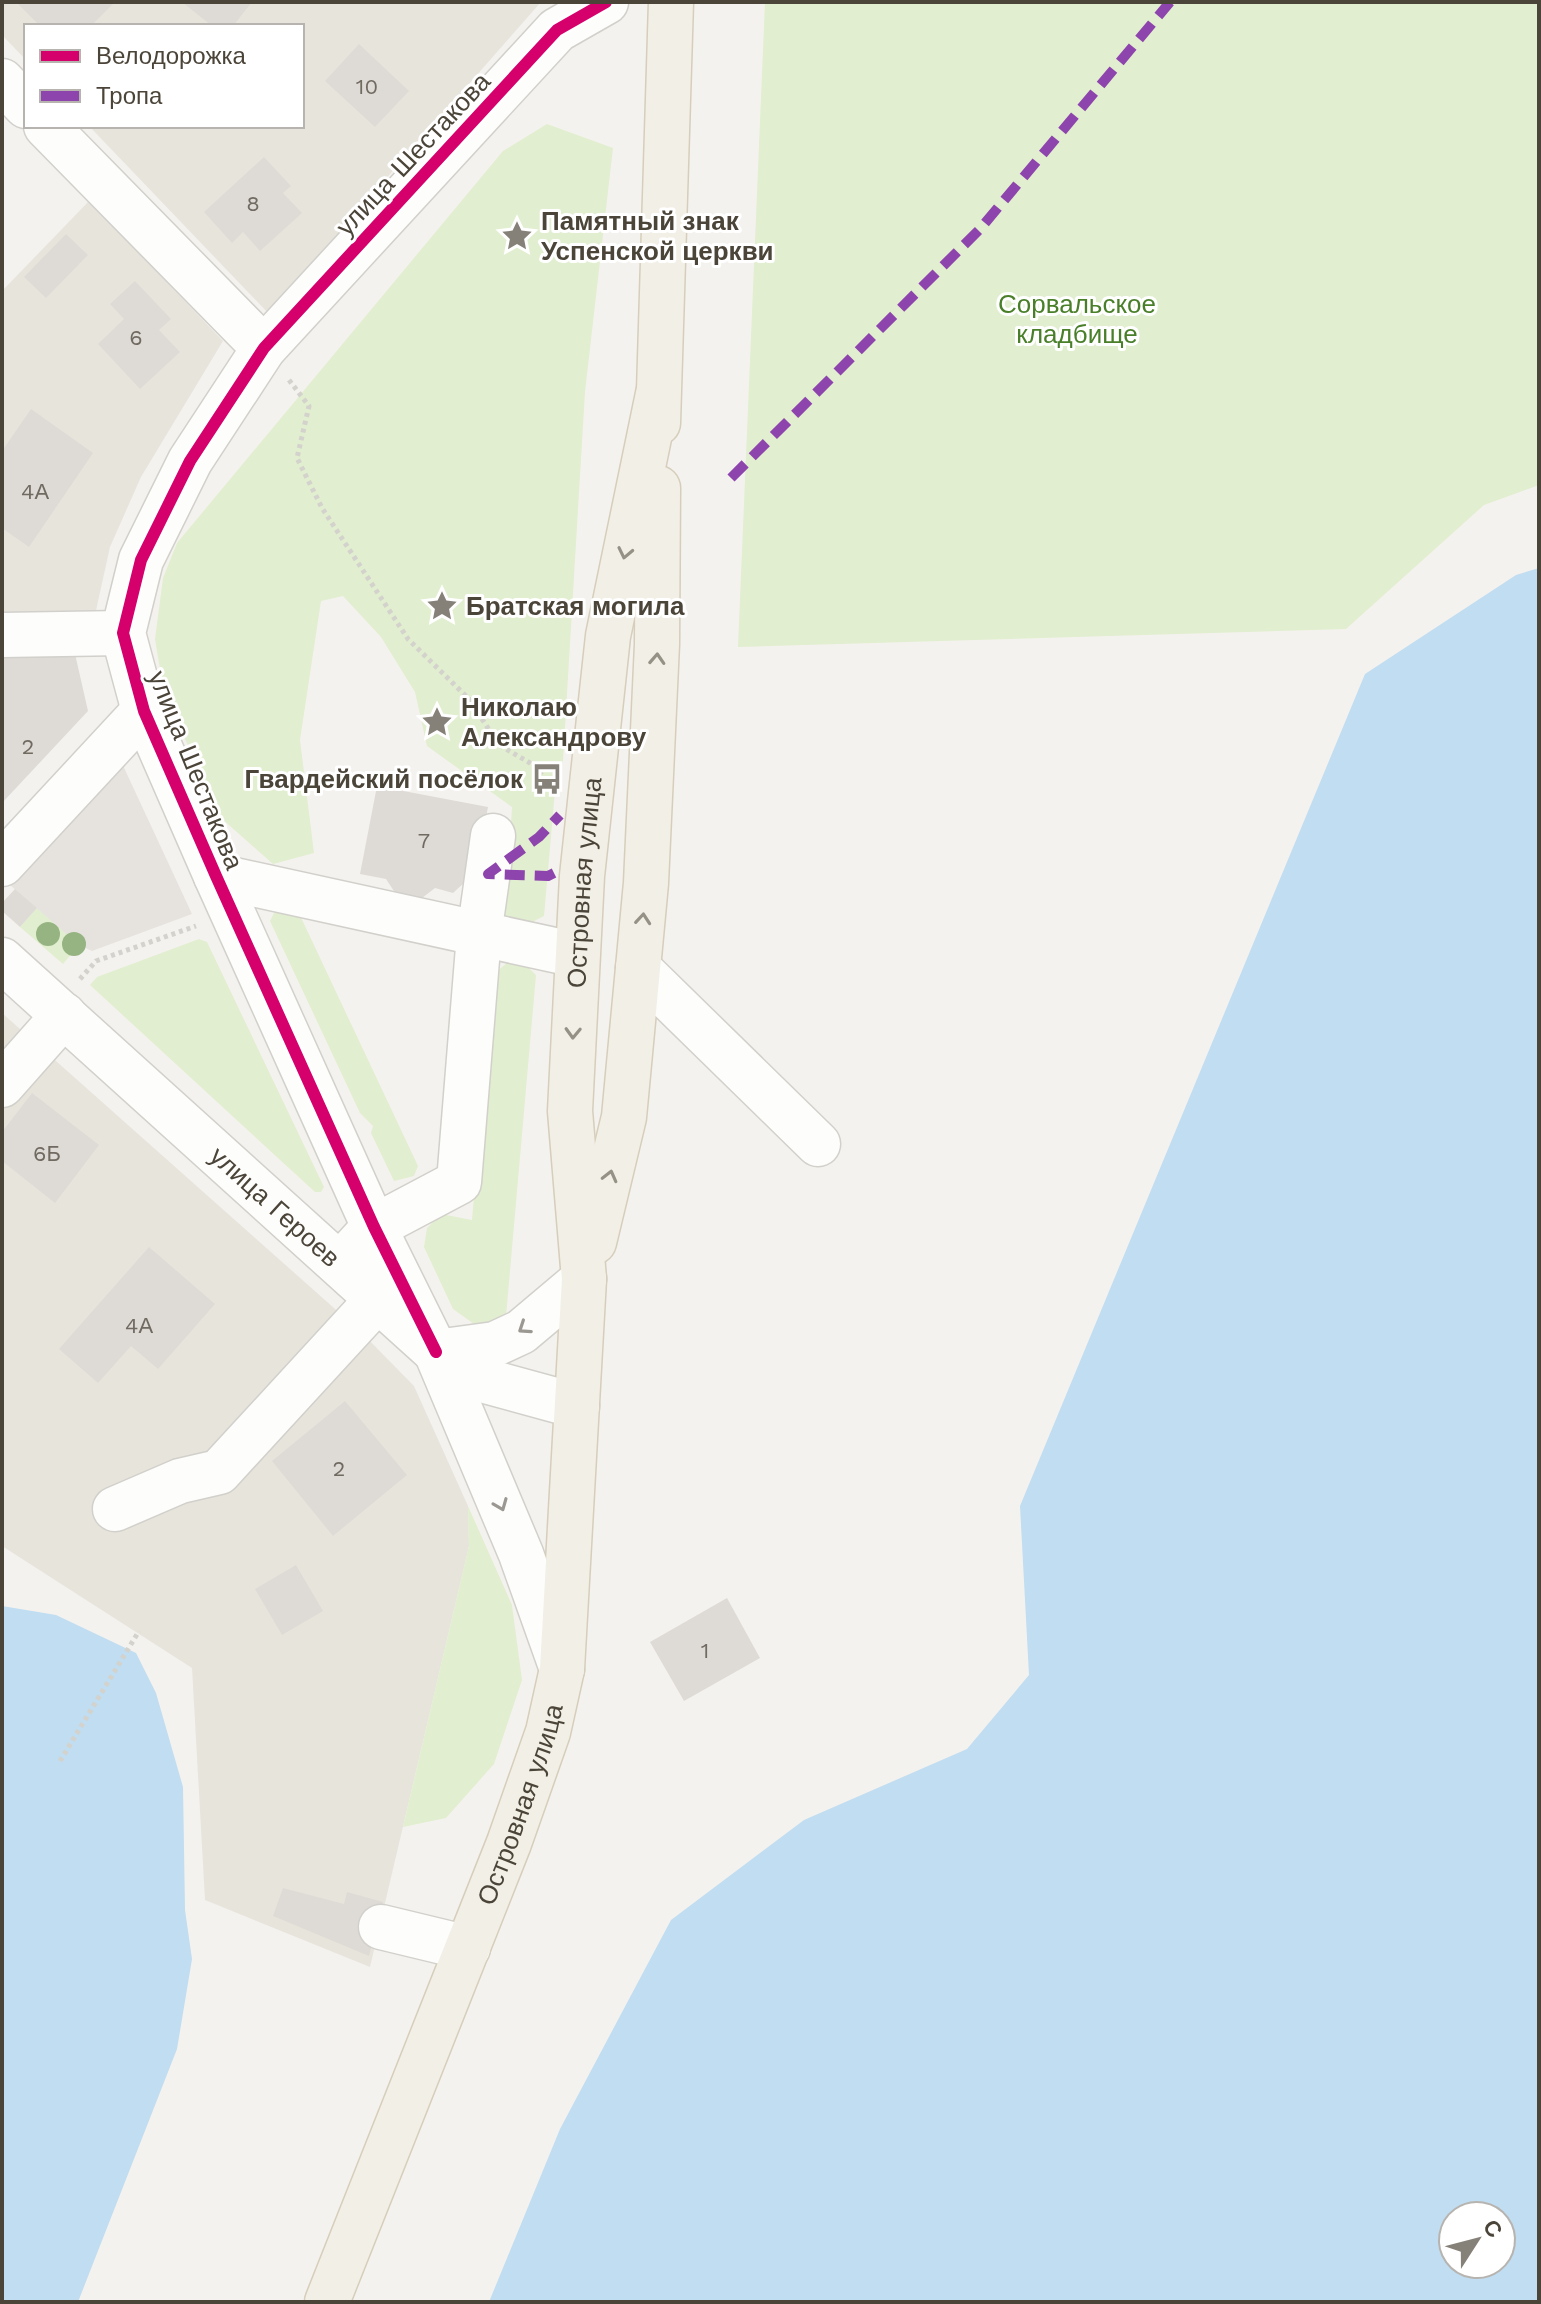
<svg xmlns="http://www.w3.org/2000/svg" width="1541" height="2304" viewBox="0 0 1541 2304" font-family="'Work Sans',sans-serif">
<rect width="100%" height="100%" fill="#f4f2ee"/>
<path fill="#e7e4dc" d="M2 2H541L268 313 89 126H302V26H26V60L2 35Z
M89 201 223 341 141 477 110 547 93 624 2 620V291Z
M2 1013 361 1332 414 1386 468 1506 469 1546 370 1967 205 1900 192 1668 2 1546Z"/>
<path fill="#e1eecf" d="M765 2H1539V485L1484 505 1346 629 738 647Z
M547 124 613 148 585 392 563 761 555 791 544 916 522 927 505 919 512 807 427 746 415 692 381 637 343 596 321 601 300 740 314 853 273 864 221 818 164 693 155 639 163 578 177 543 503 151Z
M37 908 79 945 63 964 20 927Z
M297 909 418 1166 414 1176 394 1181 371 1133 373 1126 360 1113 270 921 275 911Z
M199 939 207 942 324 1187 321 1192H315L90 985 97 977Z
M509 961 524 963 536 975 505 1328 481 1329 453 1309 424 1247 427 1228 441 1214 472 1220 494 974Z
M468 1506 512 1605 522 1680 494 1764 446 1818 403 1827 469 1546Z"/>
<path fill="#e6e3df" d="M113 744 192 914 92 951 79 945 2 878Z"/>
<path fill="#c0ddf1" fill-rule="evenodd" d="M1539 568V2302H489L560 2129 671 1920 804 1820 967 1749 1029 1675 1020 1506 1365 674 1516 575ZM1453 2216H1501V2264H1453Z
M2 1606 56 1615 136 1653 156 1693 183 1787 185 1910 192 1959 177 2049 78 2302H2Z"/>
<path fill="#dedbd6" d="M16 2H115L91 26H40Z
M182 2H252L233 26H212Z
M359 44 409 91 375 127 325 81Z
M264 157 291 186 283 193 302 213 260 251 243 232 232 243 204 212Z
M66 234 88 255 46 298 24 277Z
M135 281 171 319 159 330 180 352 140 389 98 344 124 319 110 304Z
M31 409 93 453 29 547 2 528V451Z
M73 645 88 711 2 803V646Z
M377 786 488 807 475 873 453 893 435 888 422 898 396 894 386 879 360 874Z
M15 889 37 908 20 927 2 911V903Z
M32 1093 99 1145 55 1203 2 1161V1132Z
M149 1247 215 1304 158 1369 131 1346 98 1383 59 1349Z
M345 1401 407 1475 333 1536 272 1461Z
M296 1565 323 1611 282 1635 255 1589Z
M727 1598 760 1658 684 1701 650 1642Z
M283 1888 344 1904 347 1892 383 1902 369 1956 273 1916Z"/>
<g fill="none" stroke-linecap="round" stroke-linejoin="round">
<defs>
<g id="minor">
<path d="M2 81 26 106"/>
<path d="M46 126 264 348"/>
<path d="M2 635 123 633"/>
<path d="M2 864 144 711"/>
<path d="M216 876 577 955"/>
<path id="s1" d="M2 960 436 1352 471 1377 577 1406"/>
<path d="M638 968 818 1144"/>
<path d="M2 1085 64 1015"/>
<path d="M354 1249 374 1227 459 1182 479 935 493 836"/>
<path d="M436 1352 374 1227 216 876 144 711 123 633 141 560 190 461 264 348 557 30 606 2"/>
<path d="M115 1509 180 1481 219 1472 379 1298"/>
<path d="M562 1669 521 1554 436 1352 495 1344 521 1332 584 1279"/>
<path d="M381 1927 468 1948"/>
</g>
<g id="major">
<path d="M658 423 671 2"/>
<path d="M594 1242 624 1117 646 883 657 644 658 488"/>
<path id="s2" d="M327 2302 509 1843 548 1732 562 1669 584 1279 570 1111 582 876 608 636 658 394"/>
</g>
</defs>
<use href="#minor" stroke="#d2d0cb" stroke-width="47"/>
<use href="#major" stroke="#d6cebb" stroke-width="47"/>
<path stroke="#d3d2cc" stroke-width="5" stroke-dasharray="4 4" stroke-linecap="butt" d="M289 380 309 406 297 458 322 508 408 639 469 699 499 745 530 763 552 785
M80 979 96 961 196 926
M60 1761 139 1631"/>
<use href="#minor" stroke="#fdfdfc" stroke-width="44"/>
<use href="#major" stroke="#f2efe6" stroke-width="44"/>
<path stroke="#8e44ad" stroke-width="10" stroke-dasharray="20 10" stroke-linecap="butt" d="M731 478 980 229 1170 2
M554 873 548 876 488 874 539 837 560 815"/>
<defs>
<path id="cycleway" d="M436 1352 374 1227 216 876 144 711 123 633 141 560 190 461 264 348 557 30 606 2"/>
</defs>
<use href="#cycleway" stroke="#fff" stroke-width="17"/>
<use href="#cycleway" stroke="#d6006c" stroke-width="12"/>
</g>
<g fill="#96b382">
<circle cx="48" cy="934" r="12"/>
<circle cx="74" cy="944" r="12"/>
</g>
<defs><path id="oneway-chevron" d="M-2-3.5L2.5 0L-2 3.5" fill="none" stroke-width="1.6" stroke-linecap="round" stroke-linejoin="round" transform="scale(2)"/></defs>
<g stroke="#969187">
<use href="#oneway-chevron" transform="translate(625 553) rotate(102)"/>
<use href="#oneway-chevron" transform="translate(657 659) rotate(-87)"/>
<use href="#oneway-chevron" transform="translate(643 919) rotate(-85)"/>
<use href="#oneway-chevron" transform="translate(573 1033) rotate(92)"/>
<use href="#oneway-chevron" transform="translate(610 1176) rotate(-76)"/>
</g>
<g stroke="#9b9791">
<use href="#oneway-chevron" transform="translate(524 1328) rotate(146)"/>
<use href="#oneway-chevron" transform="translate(501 1505) rotate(68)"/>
</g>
<defs>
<symbol id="sight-bare" viewBox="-9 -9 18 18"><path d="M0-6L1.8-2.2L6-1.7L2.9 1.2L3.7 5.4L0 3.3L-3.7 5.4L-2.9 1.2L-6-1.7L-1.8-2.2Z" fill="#868178" stroke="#fff" stroke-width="2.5" paint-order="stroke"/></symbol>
<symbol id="bus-bare" viewBox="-9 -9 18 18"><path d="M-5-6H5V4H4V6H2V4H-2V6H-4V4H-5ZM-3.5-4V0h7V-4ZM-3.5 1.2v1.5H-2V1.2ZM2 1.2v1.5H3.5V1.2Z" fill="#868178" stroke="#fff" stroke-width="2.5" paint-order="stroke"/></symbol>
</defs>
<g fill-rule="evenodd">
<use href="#sight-bare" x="495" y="214" width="44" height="44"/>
<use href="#sight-bare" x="420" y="584" width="44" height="44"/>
<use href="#sight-bare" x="415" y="700" width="44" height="44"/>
<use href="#bus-bare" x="525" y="757" width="44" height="44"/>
</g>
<g text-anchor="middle" stroke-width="6" stroke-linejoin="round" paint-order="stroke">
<g font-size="22" fill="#706a61">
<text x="367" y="94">10</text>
<text x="253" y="211">8</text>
<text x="136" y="345">6</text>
<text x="35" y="499">4А</text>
<text x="28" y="754">2</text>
<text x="424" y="848">7</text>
<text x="47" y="1161">6Б</text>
<text x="139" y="1333">4А</text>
<text x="339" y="1476">2</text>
<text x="705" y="1658">1</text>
</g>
<g font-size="26" fill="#4b4439" stroke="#fff">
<text transform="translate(413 154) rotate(-47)" y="9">улица Шестакова</text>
<text transform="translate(196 770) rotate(68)" y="9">улица Шестакова</text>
<text dy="9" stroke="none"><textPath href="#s2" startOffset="1464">Островная улица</textPath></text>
<text dy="9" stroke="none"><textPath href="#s1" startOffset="368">улица Героев</textPath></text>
<text dy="9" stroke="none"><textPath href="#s2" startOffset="534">Островная улица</textPath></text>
</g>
<g font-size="26" font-weight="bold" fill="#4b4439" stroke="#fff" text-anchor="start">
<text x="541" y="230">Памятный знак<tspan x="541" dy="30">Успенской церкви</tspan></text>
<text x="466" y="615">Братская могила</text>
<text x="461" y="716">Николаю<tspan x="461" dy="30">Александрову</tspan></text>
<text x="523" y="788" text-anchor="end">Гвардейский посёлок</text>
</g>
<g font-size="26" fill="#4a7f2a" stroke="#fff">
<text x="1077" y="313">Сорвальское<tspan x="1077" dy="30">кладбище</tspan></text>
</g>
</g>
<rect width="1541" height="2304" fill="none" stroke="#4b4439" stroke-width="8"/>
<rect x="24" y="24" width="280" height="104" fill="#ffffff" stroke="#b7b4b0" stroke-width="2"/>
<rect x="40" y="50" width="40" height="12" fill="#d6006c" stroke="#b7b4b0" stroke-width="2"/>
<text x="96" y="64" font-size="24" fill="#4b4439">Велодорожка</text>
<rect x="40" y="90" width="40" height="12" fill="#8e44ad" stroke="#b7b4b0" stroke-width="2"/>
<text x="96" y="104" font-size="24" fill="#4b4439">Тропа</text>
<g transform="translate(1477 2240) rotate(54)"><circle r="38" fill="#ffffff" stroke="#b7b4b0" stroke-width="2"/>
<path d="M0-6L14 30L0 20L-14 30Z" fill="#868178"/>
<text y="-12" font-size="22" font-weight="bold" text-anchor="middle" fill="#4b4439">С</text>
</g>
</svg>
